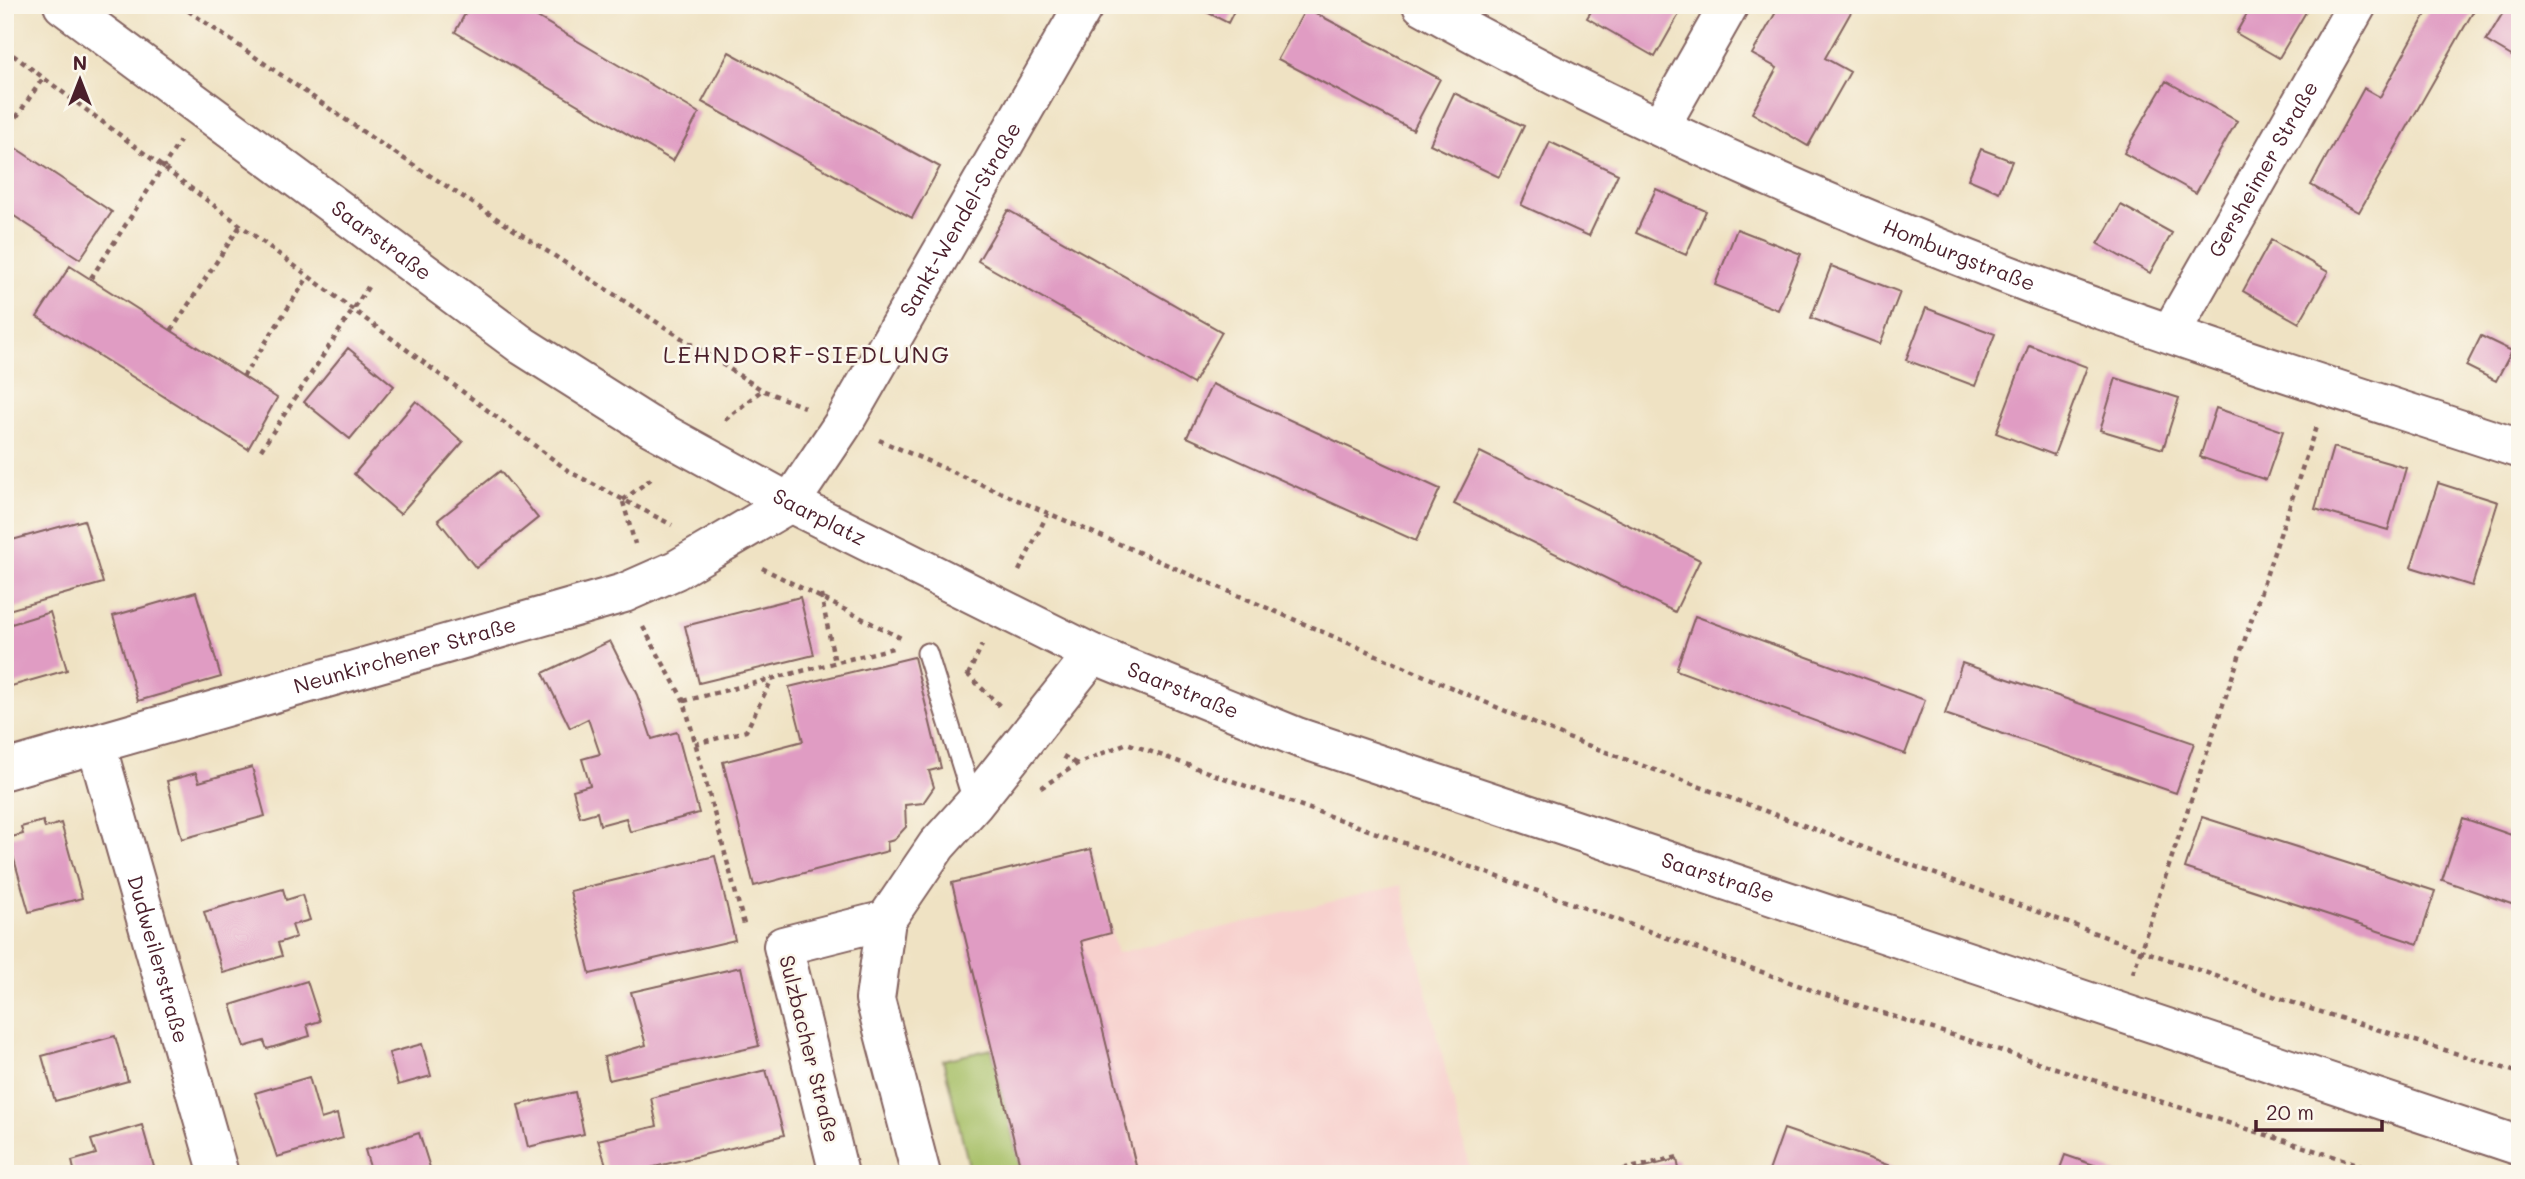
<svg xmlns="http://www.w3.org/2000/svg" width="2525" height="1179" viewBox="0 0 2525 1179" font-family="Mali,sans-serif">
<rect width="100%" height="100%" fill="#fbf7ec"/>
<filter id="ink" filterUnits="userSpaceOnUse"><feTurbulence type="fractalNoise" baseFrequency=".0143" numOctaves="2"/><feDisplacementMap in="SourceGraphic" scale="14" xChannelSelector="R" yChannelSelector="G"/><feConvolveMatrix kernelMatrix="1 2 1 2 8 2 1 2 1" color-interpolation-filters="sRGB"/></filter>
<filter id="wash" filterUnits="userSpaceOnUse"><feTurbulence type="fractalNoise" baseFrequency=".00686" numOctaves="4" result="noise"/><feDisplacementMap in="SourceGraphic" scale="28" xChannelSelector="R" yChannelSelector="G"/><feGaussianBlur stdDeviation="1.57" result="paint"/><feColorMatrix in="noise" values="0 0 0 0 0 0 0 0 0 0 0 0 0 0 0 0 0 1.4 0 .05"/><feComposite in="paint" operator="in"/></filter>
<g filter="url(#wash)">
<rect width="100%" height="100%" fill="#efe2c3"/>
<path fill="#f7d0cd" d="M1401 885 1471 1174H1022L972 966 1111 933 1117 953Z"/>
<path fill="#a4be64" stroke="#776e48" stroke-width="2" d="M992 1049 1022 1174H971L943 1060Z"/>
<g id="blocks">
<path fill="#e09cc3" d="M470 5H517L699 113 673 161 455 32Z
M1193 5H1237L1228 23Z
M1595 5H1680L1683 7 1655 57 1587 18Z
M1780 5H1855L1825 58 1850 72 1808 146 1752 113 1777 68 1752 54Z
M2252 5H2310L2279 58 2236 33Z
M2431 5H2477L2359 212 2311 185 2364 88 2380 97Z
M2507 6 2520 14V61L2486 41Z
M1306 8 1440 79 1413 130 1278 59Z
M729 52 940 167 912 218 702 102Z
M2166 81 2237 121 2196 193 2124 153Z
M1454 93 1524 126 1499 177 1430 144Z
M5 141 112 212 80 259 5 210Z
M1550 142 1618 174 1589 236 1521 205Z
M1981 149 2012 161 1999 192 1968 179Z
M1656 189 1706 211 1686 255 1636 233Z
M2121 205 2172 233 2150 273 2098 244Z
M1008 210 1222 332 1193 384 978 261Z
M1737 229 1801 254 1778 310 1715 285Z
M2271 240 2328 272 2299 323 2243 291Z
M70 266 277 398 248 449 37 317Z
M1831 266 1900 292 1880 344 1811 318Z
M1926 308 1995 334 1975 386 1906 360Z
M2481 336 2512 351 2496 381 2466 366Z
M2029 345 2087 367 2054 455 1996 433Z
M348 348 394 386 350 439 304 402Z
M2116 378 2179 398 2163 449 2100 430Z
M1212 384 1440 489 1416 541 1187 437Z
M416 401 463 442 400 514 354 474Z
M2216 408 2283 431 2266 480 2200 457Z
M2333 447 2406 468 2388 530 2315 509Z
M1480 452 1700 560 1675 612 1454 504Z
M500 471 538 518 476 568 438 520Z
M2438 483 2498 502 2472 586 2411 567Z
M84 520 103 583 5 611V542Z
M196 592 221 677 138 701 113 616Z
M800 597 814 655 699 683 685 626Z
M50 612 67 670 8 687 5 626Z
M1695 616 1925 700 1905 754 1676 670Z
M610 641 637 695 652 739 677 732 699 813 630 832 626 818 600 825 597 812 580 817 573 790 590 785 582 759 600 754 588 719 570 728 543 673Z
M914 657 941 768 929 771 934 787 923 803 905 805 906 827 894 840 887 842 888 851 754 886 723 762 803 741 789 687Z
M1962 663 2194 743 2176 793 1945 714Z
M252 767 265 816 182 839 167 781 196 773 199 782Z
M2202 817 2435 891 2418 944 2185 868Z
M2463 818 2520 838V907L2442 880Z
M43 821 45 828 61 823 82 898 29 912 8 838 23 834 21 827Z
M1091 849 1111 933 1081 941 1138 1174H1022L952 883Z
M715 856 735 940 590 974 570 891Z
M283 889 286 900 302 895 310 920 292 925 296 937 278 943 282 956 223 973 204 912Z
M741 967 759 1046 609 1080 604 1057 646 1045 631 992Z
M307 981 320 1021 307 1025 310 1036 267 1049 264 1041 244 1047 231 1005Z
M115 1036 128 1081 55 1101 42 1056Z
M422 1044 431 1076 398 1085 389 1053Z
M766 1070 784 1135 626 1174H609L598 1140 657 1126 651 1098Z
M309 1077 321 1119 337 1114 343 1138 277 1157 255 1093Z
M575 1092 584 1134 528 1147 518 1105Z
M142 1125 156 1174H75L72 1161 96 1154 91 1140Z
M1784 1129 1860 1155 1912 1174H1768Z
M419 1133 432 1174H372L365 1150Z
M2065 1155 2117 1173 2116 1174H2058Z
M1677 1159 1680 1174H1621V1173Z"/>
</g>
</g>
<g filter="url(#ink)">
<use href="#blocks" fill-opacity="0" stroke="#846360" stroke-width="2"/>
<g fill="none" stroke-linecap="round" stroke-linejoin="round">
<defs>
<path id="service" d="M927 653 974 804"/>
<g id="minor">
<path id="s1" d="M1422 5C1616 114 1821 204 2029 283 2190 344 2356 395 2520 449"/>
<path d="M1661 125 1729 5"/>
<path id="s2" d="M2171 332 2357 5"/>
<path id="s3" d="M96 744 219 1174"/>
<path id="s4" d="M5 770 624 593 676 570 790 503 843 424 1084 5"/>
<path d="M839 1174 783 946 886 920"/>
<path d="M921 1174 875 999 886 920 937 845 974 804 1093 654"/>
</g>
<g id="tertiary">
<path id="s5" d="M63 5 523 346 648 425 790 503 1093 654 1297 737 2520 1146"/>
</g>
</defs>
<use href="#service" stroke="#846360" stroke-width="23"/>
<use href="#minor" stroke="#846360" stroke-width="42"/>
<use href="#tertiary" stroke="#846360" stroke-width="42"/>
<path stroke="#846360" stroke-width="4.5" stroke-dasharray="5 5" stroke-linecap="butt" d="M180 5 372 138 762 390 804 407
M5 49 570 472 672 525
M5 134 43 78
M91 278 180 141
M171 331 240 226
M243 377 308 277
M725 420 762 390
M879 440 1568 738 2141 950 2311 1009 2520 1073
M261 450 370 284
M623 500 655 476
M623 502 635 544
M762 568 901 638
M1019 571 1048 513
M821 595 835 663
M643 627 684 701 745 928
M967 674 1001 707
M968 675 982 645
M684 701 897 647
M695 744 746 731 772 679
M1063 756 1077 764
M1041 788 1077 764 1127 743 1820 993 2389 1174
M2133 973 2317 424
M1604 1174 1678 1157"/>
<use href="#service" stroke="#fff" stroke-width="19"/>
<use href="#minor" stroke="#fff" stroke-width="38"/>
<use href="#tertiary" stroke="#fff" stroke-width="38"/>
</g>
</g>
<g text-anchor="middle" stroke-width="5" stroke-linejoin="round" paint-order="stroke">
<g font-size="21" fill="#4a1f2b" stroke="#fbf7ec">
<text dy="7" stroke="none"><textPath href="#s2" startOffset="187">Gersheimer Straße</textPath></text>
<text dy="7" stroke="none"><textPath href="#s4" startOffset="1164">Sankt-Wendel-Straße</textPath></text>
<text dy="7" stroke="none"><textPath href="#s5" startOffset="396">Saarstraße</textPath></text>
<text dy="7" stroke="none"><textPath href="#s1" startOffset="593">Homburgstraße</textPath></text>
<text dy="7" stroke="none"><textPath href="#s5" startOffset="915">Saarplatz</textPath></text>
<text dy="7" stroke="none"><textPath href="#s4" startOffset="416">Neunkirchener Straße</textPath></text>
<text dy="7" stroke="none"><textPath href="#s5" startOffset="1318">Saarstraße</textPath></text>
<text dy="7" stroke="none"><textPath href="#s5" startOffset="1885">Saarstraße</textPath></text>
<text dy="7" stroke="none"><textPath href="#s3" startOffset="224">Dudweilerstraße</textPath></text>
<text transform="translate(809 1049) rotate(76)" y="7">Sulzbacher Straße</text>
</g>
<g font-size="24" letter-spacing="2" fill="#4a1f2b" stroke="#fbf7ec">
<text x="807" y="363">LEHNDORF-SIEDLUNG</text>
</g>
</g>
<rect width="2525" height="1179" fill="none" stroke="#fbf7ec" stroke-width="28"/>
<g transform="translate(80 80)" stroke="#fbf7ec" stroke-width="5" paint-order="stroke">
<path d="M0-5L12 26L0 18L-12 26Z" fill="#4a1f2b"/>
<text y="-10" font-size="19" font-weight="bold" text-anchor="middle" fill="#4a1f2b">N</text>
</g>
<path d="M2256 1120v10h126v-10" fill="none" stroke="#4a1f2b" stroke-width="3.5"/>
<text x="2266" y="1120" font-size="21" fill="#4a1f2b" stroke="#fbf7ec" stroke-width="5" paint-order="stroke">20 m</text>
</svg>
